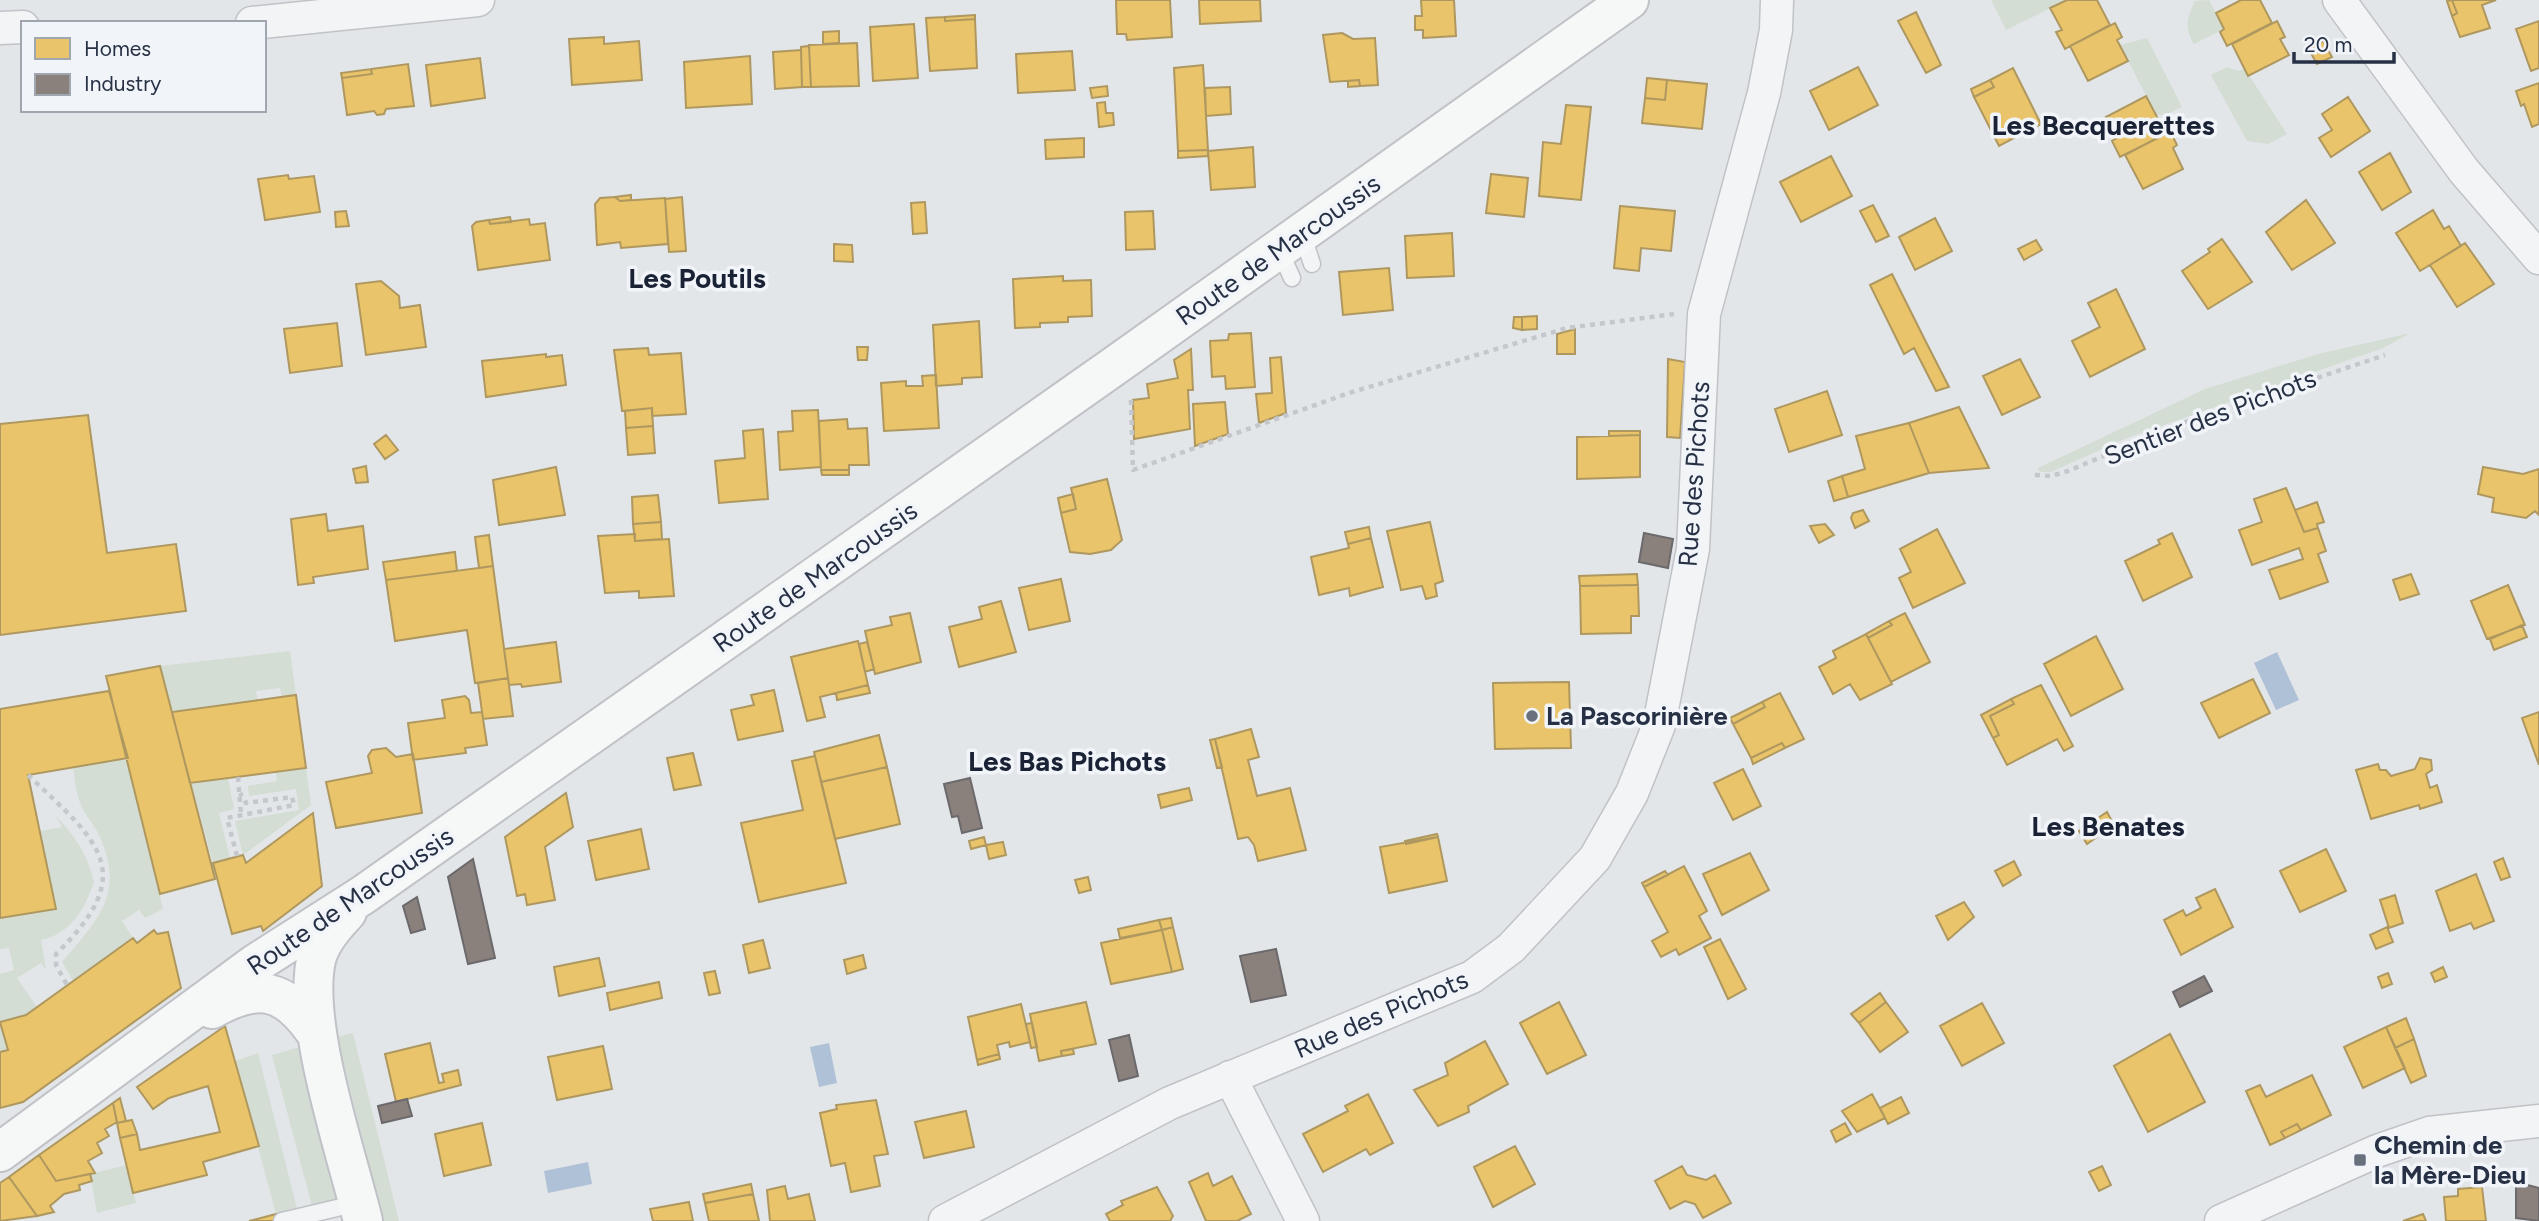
<svg xmlns="http://www.w3.org/2000/svg" width="2539" height="1221" viewBox="0 0 2539 1221" font-family="Figtree,sans-serif">
<rect width="100%" height="100%" fill="#e3e6e9"/>
<path fill="#d3ddd3" d="M1991 0H2067L2006 30Z
M2209 0 2224 29 2194 44C2184 28 2187 18 2195 1Z
M2147 38 2182 107 2165 115H2156L2120 45Z
M2227 67 2238 71 2245 69 2287 134 2268 144 2247 141 2211 75Z
M2411 333 2383 348 2127 438 2051 472H2040L2038 468 2205 389 2318 354Z
M290 651 296 695 282 697 280 688 256 691 258 701 172 712 160 666Z
M128 758 163 909 145 918 139 910 122 921 133 938 73 981 62 962C100 918 126 892 98 833 93 823 85 815 81 805 76 794 75 779 73 767Z
M306 768 311 805 243 855 235 821 299 810 296 789 249 796 248 786 277 781 276 772Z
M228 778 234 809 219 813 230 858 213 863 191 784Z
M55 815C75 836 87 853 94 882 85 908 71 934 41 940L46 970 41 963 17 978 37 1007 26 1015 1 1021 8 1050 0 1052V974L14 970 9 948 0 949V918L55 909 41 831 62 827Z
M353 1033 399 1221H383L337 1037Z
M300 1047 339 1196 335 1201 312 1206 272 1055Z
M258 1053 297 1209 276 1214 235 1061Z
M127 1165 136 1203 97 1213 90 1174Z"/>
<path fill="#afc1d7" d="M2277 652 2299 700 2276 710 2254 663Z
M829 1043 837 1083 819 1087 810 1047Z
M588 1162 592 1184 548 1193 544 1171Z"/>
<path fill="#e9c46a" stroke="#af985f" stroke-width="2" d="M1116 0H1170L1172 37 1127 40 1126 34H1117Z
M1199 0H1260L1261 21 1200 24Z
M1421 0H1454L1456 36 1423 38V30H1415V16H1422Z
M2067 0H2097L2110 25 2065 49 2056 32 2062 30 2050 8Z
M2241 0H2260L2272 23 2227 46 2220 32 2224 29 2216 13Z
M2452 0 2457 13 2452 16 2447 1Z
M2452 0H2496L2482 5 2490 28 2460 37 2452 16 2457 13Z
M1916 12 1941 65 1926 73 1898 21Z
M975 15V19L945 21V17Z
M945 17V21L975 19 977 68 930 71 926 18Z
M2277 21 2285 37 2280 39 2289 55 2248 76 2232 44Z
M2539 21V68L2531 71 2516 29Z
M2115 23 2122 37 2117 40 2128 61 2088 81 2070 46Z
M914 24 918 78 873 81 870 27Z
M839 31V43L823 44V32Z
M1342 33 1353 39 1375 38 1378 85 1360 86 1359 80 1330 82 1323 35Z
M604 37V44L639 41 642 80 572 85 569 39Z
M2323 41 2332 57 2317 64 2308 48Z
M857 43 859 86 811 87 809 45Z
M809 46 811 87H802L801 47Z
M801 50 802 87 775 89 773 52Z
M1072 51 1075 90 1018 93 1016 54Z
M750 56 752 104 686 108 684 62Z
M480 58 485 98 431 106 426 65Z
M408 64 414 106 386 109 384 114 377 115 374 111 347 115 342 78 372 74 371 69Z
M1203 65 1208 150 1178 151 1174 68Z
M1858 67 1878 105 1829 130 1810 91Z
M2013 68 2041 124 1999 146 1974 97 1994 87 1990 80Z
M371 69 372 74 342 78 341 73Z
M1647 78 1667 80 1665 100 1645 98Z
M1359 80 1360 86 1348 87V81Z
M1667 80 1707 84 1702 129 1642 123 1645 98 1665 100Z
M1990 80 1994 87 1974 97 1971 89Z
M2539 83V124L2532 127 2524 104 2521 106 2516 91Z
M1107 86 1108 96 1092 98 1090 88Z
M1230 87 1231 114 1206 116 1205 88Z
M2146 96 2166 134 2120 157 2112 141 2117 138 2106 117Z
M2348 97 2370 131 2331 157 2319 138 2332 130 2322 114Z
M1105 102 1106 113H1113L1114 125 1099 127 1097 103Z
M1566 105 1591 107 1581 200 1539 196 1543 142 1561 144Z
M2170 131 2177 145 2173 148 2183 169 2143 189 2125 155Z
M1084 138V157L1046 159 1045 140Z
M1253 147 1255 187 1211 190 1208 151Z
M1208 150V156L1178 158V151Z
M2390 153 2411 192 2382 210 2359 172Z
M1831 156 1852 196 1801 222 1780 182Z
M1491 174 1528 178 1524 217 1486 213Z
M288 175 289 179 314 176 320 212 265 220 258 179Z
M631 195V200L620 201 615 197Z
M615 197 620 201 665 198 668 244 621 248 620 242 597 245 595 204 600 198Z
M682 197 686 251 669 252 665 199Z
M2306 200 2335 243 2292 270 2266 232Z
M925 202 927 233 913 234 911 203Z
M1873 205 1889 236 1876 242 1860 211Z
M1620 206 1675 211 1671 251 1641 248 1639 271 1614 268Z
M2433 210 2444 229 2449 226 2461 246 2420 271 2396 233Z
M346 211 349 226 336 227 335 212Z
M1153 211 1155 249 1126 250 1125 212Z
M510 217 511 222 490 224 489 220Z
M1935 218 1952 251 1915 270 1899 237Z
M529 219 530 225 545 223 550 260 478 270 472 226 476 222 489 220 490 224Z
M1452 233 1454 276 1407 278 1405 236Z
M2222 239 2252 282 2208 309 2182 271 2210 252 2208 249Z
M2036 240 2042 250 2024 260 2018 249Z
M2465 243 2494 284 2457 307 2430 265Z
M834 244 852 245 853 262 834 261Z
M1389 268 1393 310 1343 315 1339 272Z
M1892 274 1926 342 1949 387 1936 391 1914 348 1904 354 1870 285Z
M1063 276V281L1091 280 1092 316 1068 317V322L1040 323V327L1015 328 1013 279Z
M381 281 399 296 400 308 420 305 426 347 366 355 356 284Z
M2116 289 2145 349 2090 377 2072 341 2100 327 2088 303Z
M1537 316V329L1522 330V317Z
M1514 317H1522V330L1513 328Z
M979 321 982 377 962 378V384L936 386 933 325Z
M337 323 342 366 290 373 284 329Z
M1575 329V354H1557V334Z
M1251 333 1255 387 1226 389 1225 376 1212 377 1210 341 1228 340 1229 334Z
M857 347H868L867 360H858Z
M648 348 649 355 681 353 686 414 652 416V408L622 411 614 350Z
M1191 349 1193 390H1188L1190 429 1134 439 1133 400 1149 398 1147 384 1178 378 1174 360Z
M546 354V357L562 355 566 385 486 397 482 361Z
M1281 357 1286 413 1259 423 1256 394 1272 393 1270 358Z
M1668 359 1685 362 1680 438 1667 437Z
M2020 359 2040 397 2002 415 1983 376Z
M936 375 939 428 884 431 881 383 906 381V386H923L922 376Z
M1827 391 1842 435 1789 452 1775 409Z
M1225 402 1228 434 1195 446 1193 404Z
M1959 407 1989 468 1929 473 1909 423Z
M652 408 653 426 626 428 625 411Z
M818 410 821 467 780 470 778 432 793 431 792 411Z
M88 415 107 553 176 544 186 611 0 635V424Z
M847 419 848 429 867 428 869 465H849V470H821L819 421Z
M1909 423 1929 473 1848 497 1842 476 1865 469 1856 436Z
M653 426 655 453 628 455 626 428Z
M763 429 768 499 719 503 715 461 745 458 743 431Z
M1609 431H1640V435L1609 436Z
M386 435 398 450 385 459 374 444Z
M1640 435V477L1577 479V437Z
M366 466 368 482 356 483 353 469Z
M556 467 565 515 499 525 493 480Z
M2483 467 2523 474 2539 469V515L2535 511 2526 518 2492 512 2494 498 2478 494Z
M821 470H849V475H822Z
M1842 476 1848 497 1834 501 1828 481Z
M1107 479 1122 540 1111 550 1090 554 1070 552 1061 513 1076 509 1071 488Z
M2286 488 2304 532 2318 528 2326 551 2318 554 2328 582 2280 599 2269 570 2303 559 2299 548 2252 565 2239 530 2262 522 2254 499Z
M1073 494 1076 509 1061 513 1058 498Z
M658 495 661 522 633 524 632 497Z
M2317 502 2324 522 2317 524 2318 528 2304 532 2295 510Z
M1863 510 1869 521 1855 528 1851 518 1853 513Z
M326 514 328 531 363 526 368 569 313 577 314 583 298 585 291 519Z
M661 522 662 539 635 541 633 524Z
M1430 522 1443 581 1435 584 1437 596 1426 599 1422 586 1401 590 1387 531Z
M1825 524 1834 535 1819 543 1810 526Z
M1369 527 1371 538 1348 544 1345 532Z
M1937 529 1965 583 1913 608 1899 578 1911 572 1900 549Z
M2172 533 2192 577 2143 601 2125 561 2160 544 2158 540Z
M635 534V541L669 539 674 596 639 598V591L605 593 598 536Z
M489 535 493 566 479 568 475 537Z
M1371 538 1383 587 1350 596 1349 588 1319 595 1311 557 1349 548 1348 544Z
M455 552 457 571 386 580 383 562Z
M493 566 508 678 475 683 467 630 395 641 386 580Z
M1637 574 1638 585 1580 586 1579 576Z
M2411 574 2419 594 2400 600 2393 580Z
M1061 579 1070 621 1029 630 1019 588Z
M1638 585 1639 616H1631V633L1581 634 1580 586Z
M2508 585 2525 625 2487 639 2471 601Z
M1001 601 1016 652 959 667 949 627 982 619 979 607Z
M910 613 921 662 875 674 865 631 892 625 890 617Z
M1905 613 1930 662 1891 682 1868 638 1892 625 1889 621Z
M1889 621 1892 625 1868 638 1866 634Z
M2522 625 2527 637 2494 650 2490 639Z
M1866 634 1892 684 1860 700 1850 684 1833 694 1819 667 1836 658 1833 651Z
M2096 636 2123 689 2071 716 2044 664Z
M858 641 868 685 820 697 825 717 807 721 791 657Z
M556 642 561 682 522 687 521 684 509 685 504 649Z
M867 642 874 669 865 672 859 644Z
M160 666 215 879 160 894 106 676Z
M508 678 513 716 483 719 478 683Z
M2253 679 2270 713 2219 738 2201 703Z
M1569 682 1571 748 1495 749 1493 683Z
M868 685 870 693 837 700 836 693Z
M2041 685 2073 746 2064 751 2057 739 2007 765 1993 738 1999 735 1990 716 2014 704 2011 699Z
M774 690 783 731 738 740 731 710 754 705 751 695Z
M109 691 128 758 28 775 56 909 0 918V709Z
M1780 693 1804 739 1785 748 1782 743 1751 758 1733 724 1765 707 1762 702Z
M296 695 306 768 190 783 172 712Z
M465 696 469 700 471 713 482 712 487 745 465 748 466 753 413 760 408 723 445 718 442 700Z
M2011 699 2014 704 1990 716 1999 735 1993 738 1981 715Z
M1762 702 1765 707 1733 724 1730 718Z
M2539 712V765L2522 718Z
M1251 729 1259 757 1248 760 1257 796 1290 788 1306 850 1258 861 1254 845 1248 837 1238 839 1215 739Z
M879 735 887 767 821 782 814 752Z
M1215 739 1222 767 1217 768 1210 740Z
M1782 743 1785 748 1753 764 1751 758Z
M386 748 396 757 413 754 422 813 336 828 326 782 372 773 368 756 372 750Z
M693 753 701 785 674 790 667 758Z
M815 756 846 883 759 902 741 823 803 810 792 761Z
M2420 758 2431 760 2432 770 2426 774 2430 788 2437 785 2442 802 2420 809 2419 805 2371 819 2356 770 2378 764 2380 770H2386L2391 776 2415 769Z
M887 767 900 824 835 839 821 782Z
M1743 769 1761 806 1733 820 1714 783Z
M1189 788 1192 800 1161 808 1158 795Z
M566 793 573 827 545 847 555 900 527 905 525 894 517 896 505 837Z
M2107 812 2114 825 2087 844 2079 831Z
M313 813 322 886 263 931 261 926 232 934 213 863 243 855 246 863Z
M641 829 649 869 596 880 588 841Z
M1437 834 1438 837 1406 844 1405 841Z
M984 837 986 845 971 849 969 841Z
M1438 837 1447 881 1389 893 1380 847Z
M1003 842 1006 855 989 859 986 845Z
M2326 849 2346 891 2300 912 2280 871Z
M1750 853 1769 890 1722 915 1703 874Z
M2503 858 2510 877 2501 880 2494 862Z
M2014 861 2021 875 2003 886 1995 871Z
M1684 866 1707 911 1699 916 1711 938 1679 955 1676 949 1661 957 1652 941 1668 932 1644 887Z
M1665 871 1668 875 1644 887 1642 883Z
M2476 874 2494 921 2474 929 2471 923 2450 931 2436 891Z
M1088 877 1091 890 1079 893 1075 880Z
M2215 889 2233 927 2181 955 2164 920 2183 910 2186 916 2201 908 2196 898Z
M2395 895 2403 923 2389 928 2380 900Z
M1964 902 1974 917 1948 940 1936 916Z
M1171 918 1173 927 1162 930 1159 920Z
M1159 920 1162 930 1120 938 1118 929Z
M1173 927 1183 969 1172 972 1162 930Z
M2387 927 2393 942 2376 949 2370 935Z
M154 930 157 934 168 932 181 988 23 1102 0 1108V1052L8 1050 0 1022 26 1015 133 938 137 943Z
M1162 930 1172 972 1111 984 1101 943Z
M1720 939 1746 989 1728 999 1704 947Z
M763 940 770 968 749 973 743 945Z
M863 955 866 968 847 974 844 960Z
M599 958 605 986 559 996 554 967Z
M2443 967 2447 977 2435 982 2431 973Z
M715 971 720 993 709 995 704 973Z
M2388 973 2392 984 2382 988 2378 977Z
M659 982 662 998 610 1010 607 993Z
M1880 993 1886 1002 1859 1023 1851 1014Z
M1086 1002 1096 1044 1061 1051 1062 1056 1039 1061 1030 1014Z
M1559 1002 1586 1055 1547 1074 1520 1023Z
M1886 1002 1908 1032 1880 1052 1859 1023Z
M1982 1003 2004 1043 1962 1066 1940 1026Z
M1021 1004 1030 1042 1010 1047 1009 1042 997 1045 999 1054 977 1060 968 1017Z
M2406 1018 2414 1039 2395 1048 2386 1027Z
M1032 1023 1037 1047 1031 1048 1026 1024Z
M225 1026 259 1146 203 1162 207 1175 133 1193 120 1138 137 1134 140 1150 220 1132 208 1086 169 1098 153 1109 137 1087Z
M2386 1027 2405 1068 2363 1088 2344 1047Z
M2170 1034 2205 1102 2148 1132 2114 1066Z
M2414 1039 2426 1076 2411 1083 2395 1048Z
M1485 1041 1508 1084 1468 1106 1469 1112 1438 1126 1414 1090 1448 1075 1445 1063Z
M430 1043 439 1083 444 1082 442 1074 458 1070 461 1085 396 1102 385 1054Z
M603 1046 612 1089 557 1100 548 1057Z
M1073 1049 1074 1054 1062 1056 1061 1051Z
M999 1054 1000 1059 978 1065 977 1060Z
M2312 1075 2331 1115 2301 1130 2297 1124 2281 1132 2285 1138 2270 1145 2246 1091 2260 1085 2266 1097Z
M1368 1094 1393 1143 1370 1155 1366 1149 1323 1172 1303 1134 1348 1111 1345 1106Z
M1872 1094 1885 1118 1857 1132 1842 1111Z
M1901 1097 1909 1113 1888 1124 1880 1108Z
M120 1098 126 1121 117 1123 113 1103Z
M876 1100 888 1154 874 1156 880 1186 851 1192 845 1163 831 1166 820 1113 837 1109 836 1105Z
M113 1103 117 1122 105 1129 109 1136 97 1143 102 1153 88 1161 95 1173 56 1181 39 1155Z
M966 1111 974 1147 924 1158 915 1122Z
M132 1120 137 1134 120 1138 117 1123Z
M482 1123 491 1165 444 1176 435 1134Z
M1845 1123 1851 1134 1836 1142 1831 1131Z
M2297 1124 2301 1130 2285 1138 2281 1132Z
M1515 1146 1535 1184 1493 1207 1474 1167Z
M39 1155 56 1181 90 1174 92 1181 79 1185 80 1190 64 1194 50 1206 54 1212 37 1216 9 1177Z
M1682 1166 1687 1175 1706 1180 1715 1175 1731 1203 1703 1218 1695 1204 1685 1201 1670 1209 1655 1181Z
M2102 1166 2111 1185 2099 1191 2089 1172Z
M1208 1173 1213 1186 1232 1176 1251 1214 1237 1221H1206L1189 1182Z
M9 1177 37 1216 0 1221V1183Z
M751 1184 753 1194 705 1203 703 1194Z
M785 1186 788 1199 809 1194 815 1221H770L767 1190Z
M1157 1187 1173 1216 1170 1221H1110L1106 1214 1123 1205 1121 1201Z
M2482 1187 2486 1221H2446L2444 1197 2458 1196V1189Z
M753 1194 759 1221H709L705 1203Z
M689 1202 693 1221H653L650 1209Z
M276 1214 278 1221H249Z
M2423 1214 2426 1221H2403Z"/>
<path fill="#8a817c" stroke="#6c696c" stroke-width="2" d="M1644 533 1673 539 1668 568 1639 562Z
M970 778 982 828 962 833 958 816 952 817 944 784Z
M473 859 495 958 468 964 448 877Z
M417 897 425 929 411 933 403 906Z
M1276 949 1286 995 1251 1002 1240 956Z
M2204 976 2212 991 2180 1007 2173 992Z
M1129 1035 1138 1076 1119 1081 1109 1040Z
M407 1099 412 1116 382 1123 378 1106Z
M2516 1182 2539 1188V1221L2516 1218Z"/>
<g fill="none" stroke-linecap="round" stroke-linejoin="round">
<defs>
<path id="lane" d="M1302 233 1312 264
M1279 249 1292 278
M282 1221 358 1203"/>
<path id="street" d="M2339 0 2464 171 2539 258
M252 23 478 0
M0 28 23 27
M1230 1077 1303 1221
M945 1221 1170 1103 1472 977 1511 948 1595 858 1632 793 1659 725 1693 549 1704 314 1764 93 1776 30 1777 0
M2221 1221 2377 1151 2429 1133 2539 1121"/>
<path id="secondary" d="M347 912C335 925 323 938 317 956 300 1019 347 1155 363 1221
M212 1009C259 983 285 988 316 1033
M0 1152 255 964 363 895 1113 367 1629 0"/>
</defs>
<use href="#lane" stroke="#c0c2c7" stroke-width="19"/>
<use href="#street" stroke="#c0c2c7" stroke-width="35"/>
<use href="#secondary" stroke="#c0c2c7" stroke-width="42"/>
<path stroke="#c4c7cc" stroke-width="4.5" stroke-dasharray="5 5" stroke-linecap="butt" d="M1131 400 1133 470 1349 393 1567 328 1674 314
M2035 475 2051 476 2068 471 2180 424 2385 355
M28 775C99 842 140 872 56 954V965L67 985
M238 777 241 815
M237 856 227 818 294 805 292 797 246 803 240 793"/>
<use href="#lane" stroke="#f3f4f5" stroke-width="16"/>
<use href="#street" stroke="#f3f4f5" stroke-width="32"/>
<use href="#secondary" stroke="#f6f7f7" stroke-width="38"/>
</g>
<g fill="#69707e" stroke="#f1f4f8" stroke-width="2.5">
<circle cx="1532" cy="716" r="7"/>
<rect x="2353" y="1153" width="14" height="14" rx="3.5"/>
</g>
<g text-anchor="middle" stroke-width="7" stroke-linejoin="round" paint-order="stroke">
<g font-size="26" fill="#273145" stroke="#f1f4f8">
<text transform="translate(1278 250) rotate(-35)" y="9">Route de Marcoussis</text>
<text transform="translate(2210 417) rotate(-21)" y="9">Sentier des Pichots</text>
<text transform="translate(1694 474) rotate(-86)" y="9">Rue des Pichots</text>
<text transform="translate(815 577) rotate(-35)" y="9">Route de Marcoussis</text>
<text transform="translate(350 901) rotate(-34)" y="9">Route de Marcoussis</text>
<text transform="translate(1381 1014) rotate(-23)" y="9">Rue des Pichots</text>
</g>
<g font-size="26" font-weight="bold" fill="#273145" stroke="#f1f4f8" text-anchor="start">
<text x="1546" y="725">La Pascorinière</text>
<text x="2374" y="1154">Chemin de<tspan x="2374" dy="30">la Mère-Dieu</tspan></text>
</g>
<g font-size="28" font-weight="bold" fill="#1a2236" stroke="#f1f4f8">
<text x="2103" y="135">Les Becquerettes</text>
<text x="697" y="288">Les Poutils</text>
<text x="1067" y="771">Les Bas Pichots</text>
<text x="2108" y="836">Les Benates</text>
</g>
</g>
<rect x="21" y="21" width="245" height="91" fill="#f1f4f8" stroke="#a0a6b0" stroke-width="2"/>
<rect x="35" y="38" width="35" height="21" fill="#e9c46a" stroke="#a0a6b0" stroke-width="2"/>
<text x="84" y="56" font-size="21" fill="#273145">Homes</text>
<rect x="35" y="74" width="35" height="21" fill="#8a817c" stroke="#a0a6b0" stroke-width="2"/>
<text x="84" y="91" font-size="21" fill="#273145">Industry</text>
<path d="M2294 52v10h100v-10" fill="none" stroke="#273145" stroke-width="3.5"/>
<text x="2304" y="52" font-size="21" fill="#273145" stroke="#f1f4f8" stroke-width="5" paint-order="stroke">20 m</text>
</svg>
